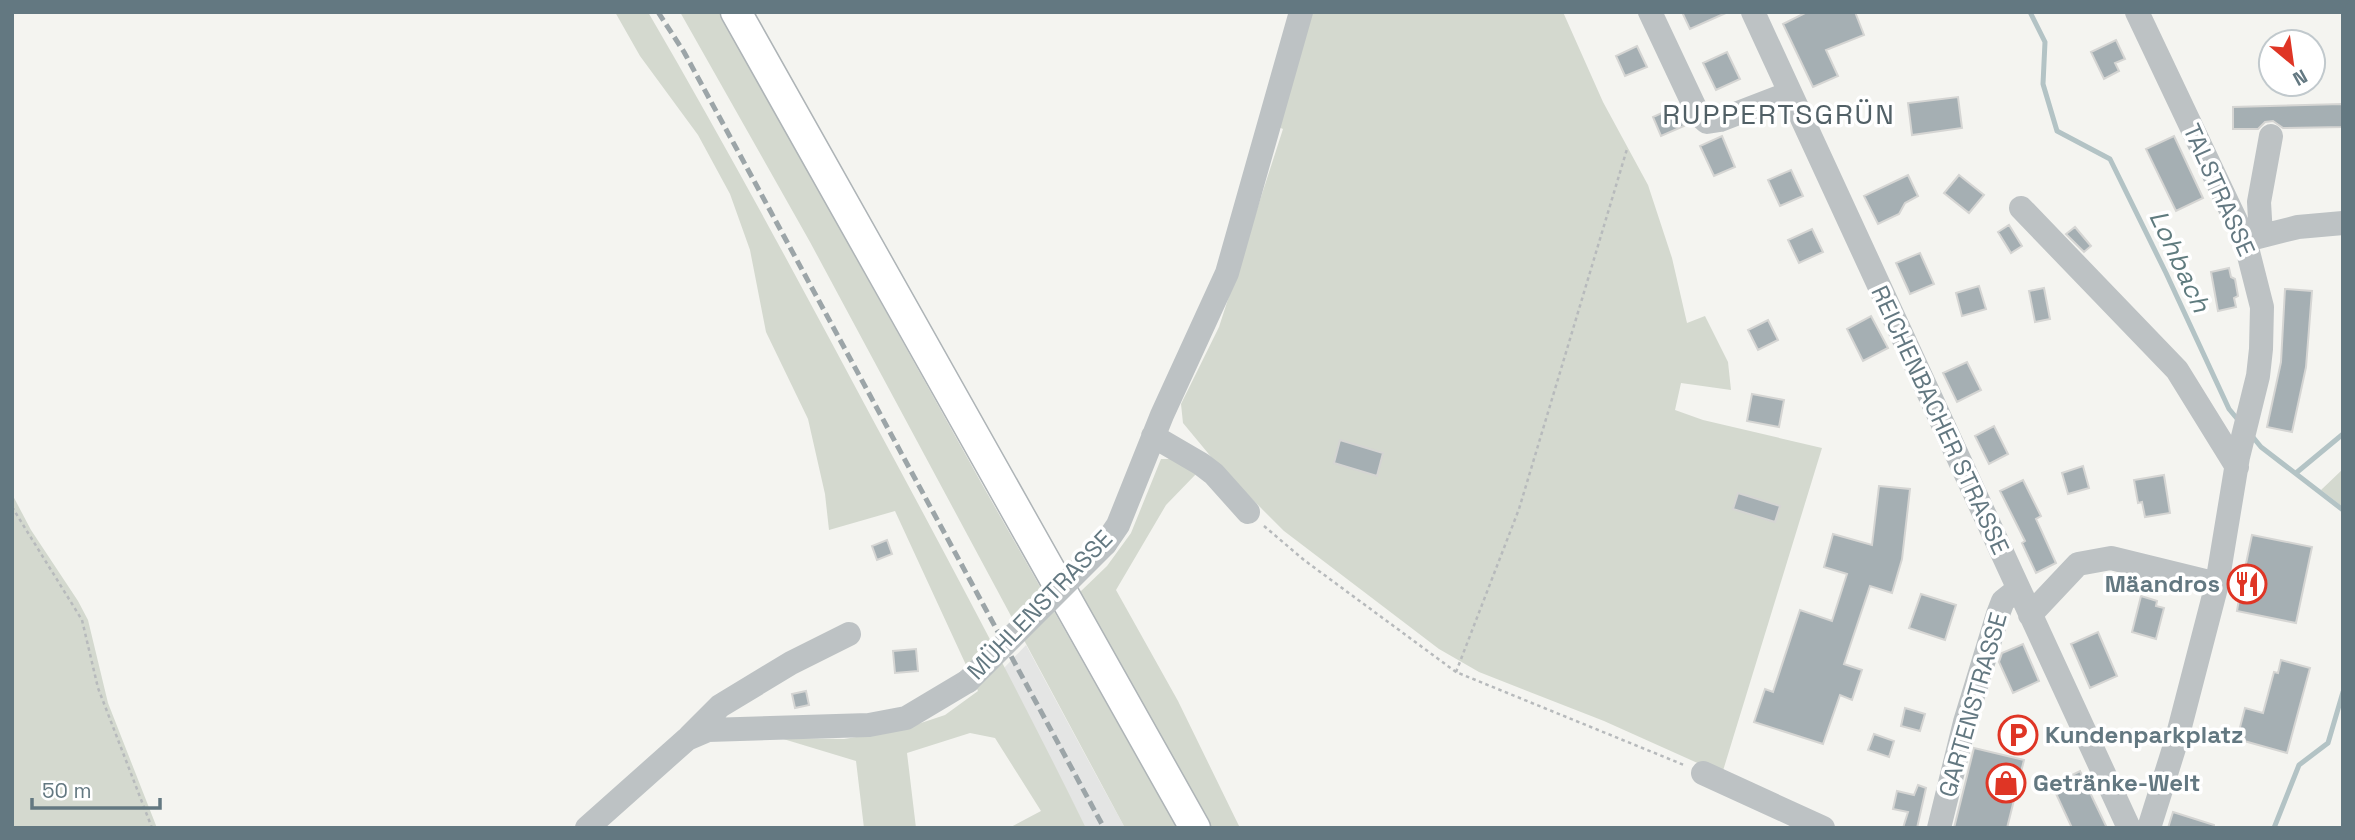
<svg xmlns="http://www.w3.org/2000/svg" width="2355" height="840" viewBox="0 0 2355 840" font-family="'Space Grotesk',sans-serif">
<rect width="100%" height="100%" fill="#f4f4f0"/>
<path fill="#e4e5e4" d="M1026 645 1102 786 1125 828H1086L1004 668Z"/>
<path fill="#d4d9cf" d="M615 12H648C726 146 800 283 873 420 946 555 1018 690 1086 828H1009L1041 811 995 738 970 733 907 753 916 828H864L856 761 780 738 844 739 900 730 945 715 978 691 895 511 829 530 825 494 808 419 766 332 750 250 730 194 698 135 640 56Z
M680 12H719L983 486 1177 828H1125L810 242Z
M1302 12H1563L1603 102 1648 185 1672 258 1687 323 1705 316 1728 362 1731 390 1681 383 1675 410 1703 420 1822 448 1722 774 1604 721 1479 672 1439 649 1284 531 1217 464 1183 423 1181 404 1219 327 1283 129 1262 120Z
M1161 459H1171L1197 473 1166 505 1116 590 1178 701 1240 828H1211L1080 592 1107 566 1131 533Z
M2343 469V507L2321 490Z
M12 494 31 530 78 601 88 620 108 703 157 828H12Z"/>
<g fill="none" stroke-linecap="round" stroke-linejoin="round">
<path stroke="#b3c3c5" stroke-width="5" d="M2030 12 2045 42 2043 84 2057 131 2110 159 2166 273 2229 409 2239 421
M2252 436 2261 447 2343 510
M2296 473 2343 434
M2274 828 2299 765 2328 743 2343 692"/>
</g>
<path fill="#a5afb3" stroke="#d5d5d3" stroke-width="2" d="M1682 12H1728L1690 29Z
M1807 12H1855L1864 35 1826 50 1838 76 1813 87 1783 24Z
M2116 40 2125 59 2115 63 2119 71 2104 79 2091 52Z
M1637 46 1647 67 1625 76 1616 56Z
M1727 52 1740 79 1716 90 1703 63Z
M1958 97 1962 128 1912 135 1908 103Z
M2342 104 2343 127 2283 128 2273 121 2265 122 2258 129H2233V107Z
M1675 107 1684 126 1661 136 1653 117Z
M1722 136 1735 167 1714 176 1700 146Z
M2174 136 2203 198 2176 211 2146 149Z
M1791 170 1803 196 1780 206 1768 180Z
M1908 175 1918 196 1905 203 1899 214 1878 224 1864 196Z
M1959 175 1984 195 1969 213 1944 193Z
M2009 225 2022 246 2011 253 1998 232Z
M2075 227 2091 246 2084 252 2066 234Z
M1812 229 1823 252 1799 263 1788 240Z
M1920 253 1934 284 1910 294 1896 263Z
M2229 268 2231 277 2235 279 2238 296 2234 298 2236 307 2218 311 2211 272Z
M1979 286 1986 309 1962 316 1956 293Z
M2044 288 2050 319 2035 322 2029 291Z
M2285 289 2312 291 2306 367 2292 432 2267 427 2281 362Z
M1871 316 1888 348 1863 361 1847 329Z
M1768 320 1778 340 1758 350 1748 330Z
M1967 362 1981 390 1957 402 1943 373Z
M1752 394 1784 400 1779 427 1747 421Z
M1994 426 2008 454 1989 464 1975 436Z
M1340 440 1383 453 1377 476 1334 463Z
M2083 466 2089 488 2068 494 2062 473Z
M2164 475 2170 513 2145 517 2142 502 2138 503 2134 480Z
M2023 480 2041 516 2036 519 2056 563 2036 573 2022 543 2025 541 2000 491Z
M1879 486 1910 489 1902 559 1892 593 1870 586 1844 664 1862 670 1852 700 1840 695 1823 744 1754 722 1765 689 1773 692 1800 610 1832 621 1847 574 1824 567 1833 534 1872 545Z
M1738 493 1780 506 1775 522 1733 509Z
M2252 535 2312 547 2296 623 2237 611 2239 599 2236 598 2240 582 2242 583Z
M887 540 892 554 877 560 872 546Z
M1921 594 1956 605 1945 640 1909 628Z
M2141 596 2157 601 2156 606 2164 608 2156 639 2132 632Z
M2098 632 2117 676 2090 688 2071 644Z
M2023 644 2039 681 2013 693 1999 662 2002 653Z
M916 649 918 671 895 673 893 651Z
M2281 660 2310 668 2287 753 2237 739 2245 708 2263 713 2274 672 2278 673Z
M806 691 809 705 795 708 792 694Z
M1905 708 1925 714 1920 731 1901 726Z
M1874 734 1894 741 1889 757 1868 750Z
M1974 748 2024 760 2007 828H1954Z
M2080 771 2094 801 2107 828H2072L2052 785Z
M1918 785 1926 788 1917 828H1903L1908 812 1893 809 1897 791 1914 795Z
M2173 812 2214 825V828H2168Z"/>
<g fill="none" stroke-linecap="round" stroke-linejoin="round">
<defs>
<path id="major" d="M736 12 1195 828"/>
</defs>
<use href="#major" stroke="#aeb4b7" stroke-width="33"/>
<path stroke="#b7babc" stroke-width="2.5" stroke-dasharray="3.5 3.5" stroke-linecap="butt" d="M12 507 82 620 98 688 152 828
M1264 526 1304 560 1456 672 1684 765
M1456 672 1519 509 1627 149"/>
<path stroke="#bdc2c4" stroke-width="24" d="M1650 12 1698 114 1707 122 1720 120 1790 93
M1753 12 2129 828
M2137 12 2245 240 2262 307 2261 349 2258 376 2238 457 2217 584 2176 742 2149 828
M2021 208 2177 370 2237 467
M2261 236 2259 202 2271 136
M2246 240 2298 227 2343 223
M1153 436 1201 464 1214 474 1248 512
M1105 544 1118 525 1162 415 1227 273 1301 12
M2030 615 2078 564 2111 558 2217 584
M690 736 720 706 791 663 849 634
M1703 773 1823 828
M587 828 687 739 708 730 869 725 906 718 968 681
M1939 828 1965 722 1998 614 2003 601 2018 589"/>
<use href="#major" stroke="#fff" stroke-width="30"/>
<path stroke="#9ca5a8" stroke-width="5" stroke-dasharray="10 5" stroke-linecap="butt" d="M658 12 684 52 746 166 1104 828"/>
<path stroke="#bdc2c4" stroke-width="24" d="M968 681 1105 544"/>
</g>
<defs>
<symbol id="restaurant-ring" viewBox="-11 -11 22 22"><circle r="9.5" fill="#fff" stroke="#df3525" stroke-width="1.5"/><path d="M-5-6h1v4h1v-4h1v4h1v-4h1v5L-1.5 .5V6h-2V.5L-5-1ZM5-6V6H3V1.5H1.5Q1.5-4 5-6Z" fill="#df3525"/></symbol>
<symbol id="parking-ring" viewBox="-11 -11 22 22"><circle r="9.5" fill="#fff" stroke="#df3525" stroke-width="1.5"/><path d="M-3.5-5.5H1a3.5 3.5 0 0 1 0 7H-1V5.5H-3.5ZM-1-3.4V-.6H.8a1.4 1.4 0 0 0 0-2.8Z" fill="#df3525"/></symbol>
<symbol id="shop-ring" viewBox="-11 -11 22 22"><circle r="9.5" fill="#fff" stroke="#df3525" stroke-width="1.5"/><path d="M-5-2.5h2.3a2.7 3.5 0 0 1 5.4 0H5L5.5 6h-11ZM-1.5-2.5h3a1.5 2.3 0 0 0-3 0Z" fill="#df3525"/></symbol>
</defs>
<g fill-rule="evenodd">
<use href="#restaurant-ring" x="2225" y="562" width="44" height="44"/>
<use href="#parking-ring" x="1996" y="713" width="44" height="44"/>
<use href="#shop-ring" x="1984" y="761" width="44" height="44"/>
</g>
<g text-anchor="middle" stroke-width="7" stroke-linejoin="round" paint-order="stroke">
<g font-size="24" fill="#637881" stroke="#fff">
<text transform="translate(2219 190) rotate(66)" y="8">TALSTRASSE</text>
<text transform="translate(1940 420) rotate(65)" y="8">REICHENBACHER STRASSE</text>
<text transform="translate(1040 605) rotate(-46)" y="8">MÜHLENSTRASSE</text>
<text transform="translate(1973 705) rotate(-74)" y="8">GARTENSTRASSE</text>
</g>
<g font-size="24" font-weight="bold" fill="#637881" stroke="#fff" text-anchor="start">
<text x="2220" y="592" text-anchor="end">Mäandros</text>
<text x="2045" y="743">Kundenparkplatz</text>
<text x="2033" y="791">Getränke-Welt</text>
</g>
<g font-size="26" font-style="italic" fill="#5f7b7e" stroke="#fff">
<text transform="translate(2180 261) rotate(65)" y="9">Lohbach</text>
</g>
<g font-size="28" letter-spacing="2" fill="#516066" stroke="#fff">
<text x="1779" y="124">RUPPERTSGRÜN</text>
</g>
</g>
<rect width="2355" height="840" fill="none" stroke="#637881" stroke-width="28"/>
<g transform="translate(2292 63) rotate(151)"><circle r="33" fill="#ffffff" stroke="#c1c9cd" stroke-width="2"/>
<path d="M0-5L12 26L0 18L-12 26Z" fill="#df3525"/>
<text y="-10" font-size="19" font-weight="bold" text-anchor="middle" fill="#637881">N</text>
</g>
<path d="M32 798v10h128v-10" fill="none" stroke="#637881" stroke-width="3.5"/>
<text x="42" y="798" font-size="21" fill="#637881" stroke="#ffffff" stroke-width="5" paint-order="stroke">50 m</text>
</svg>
